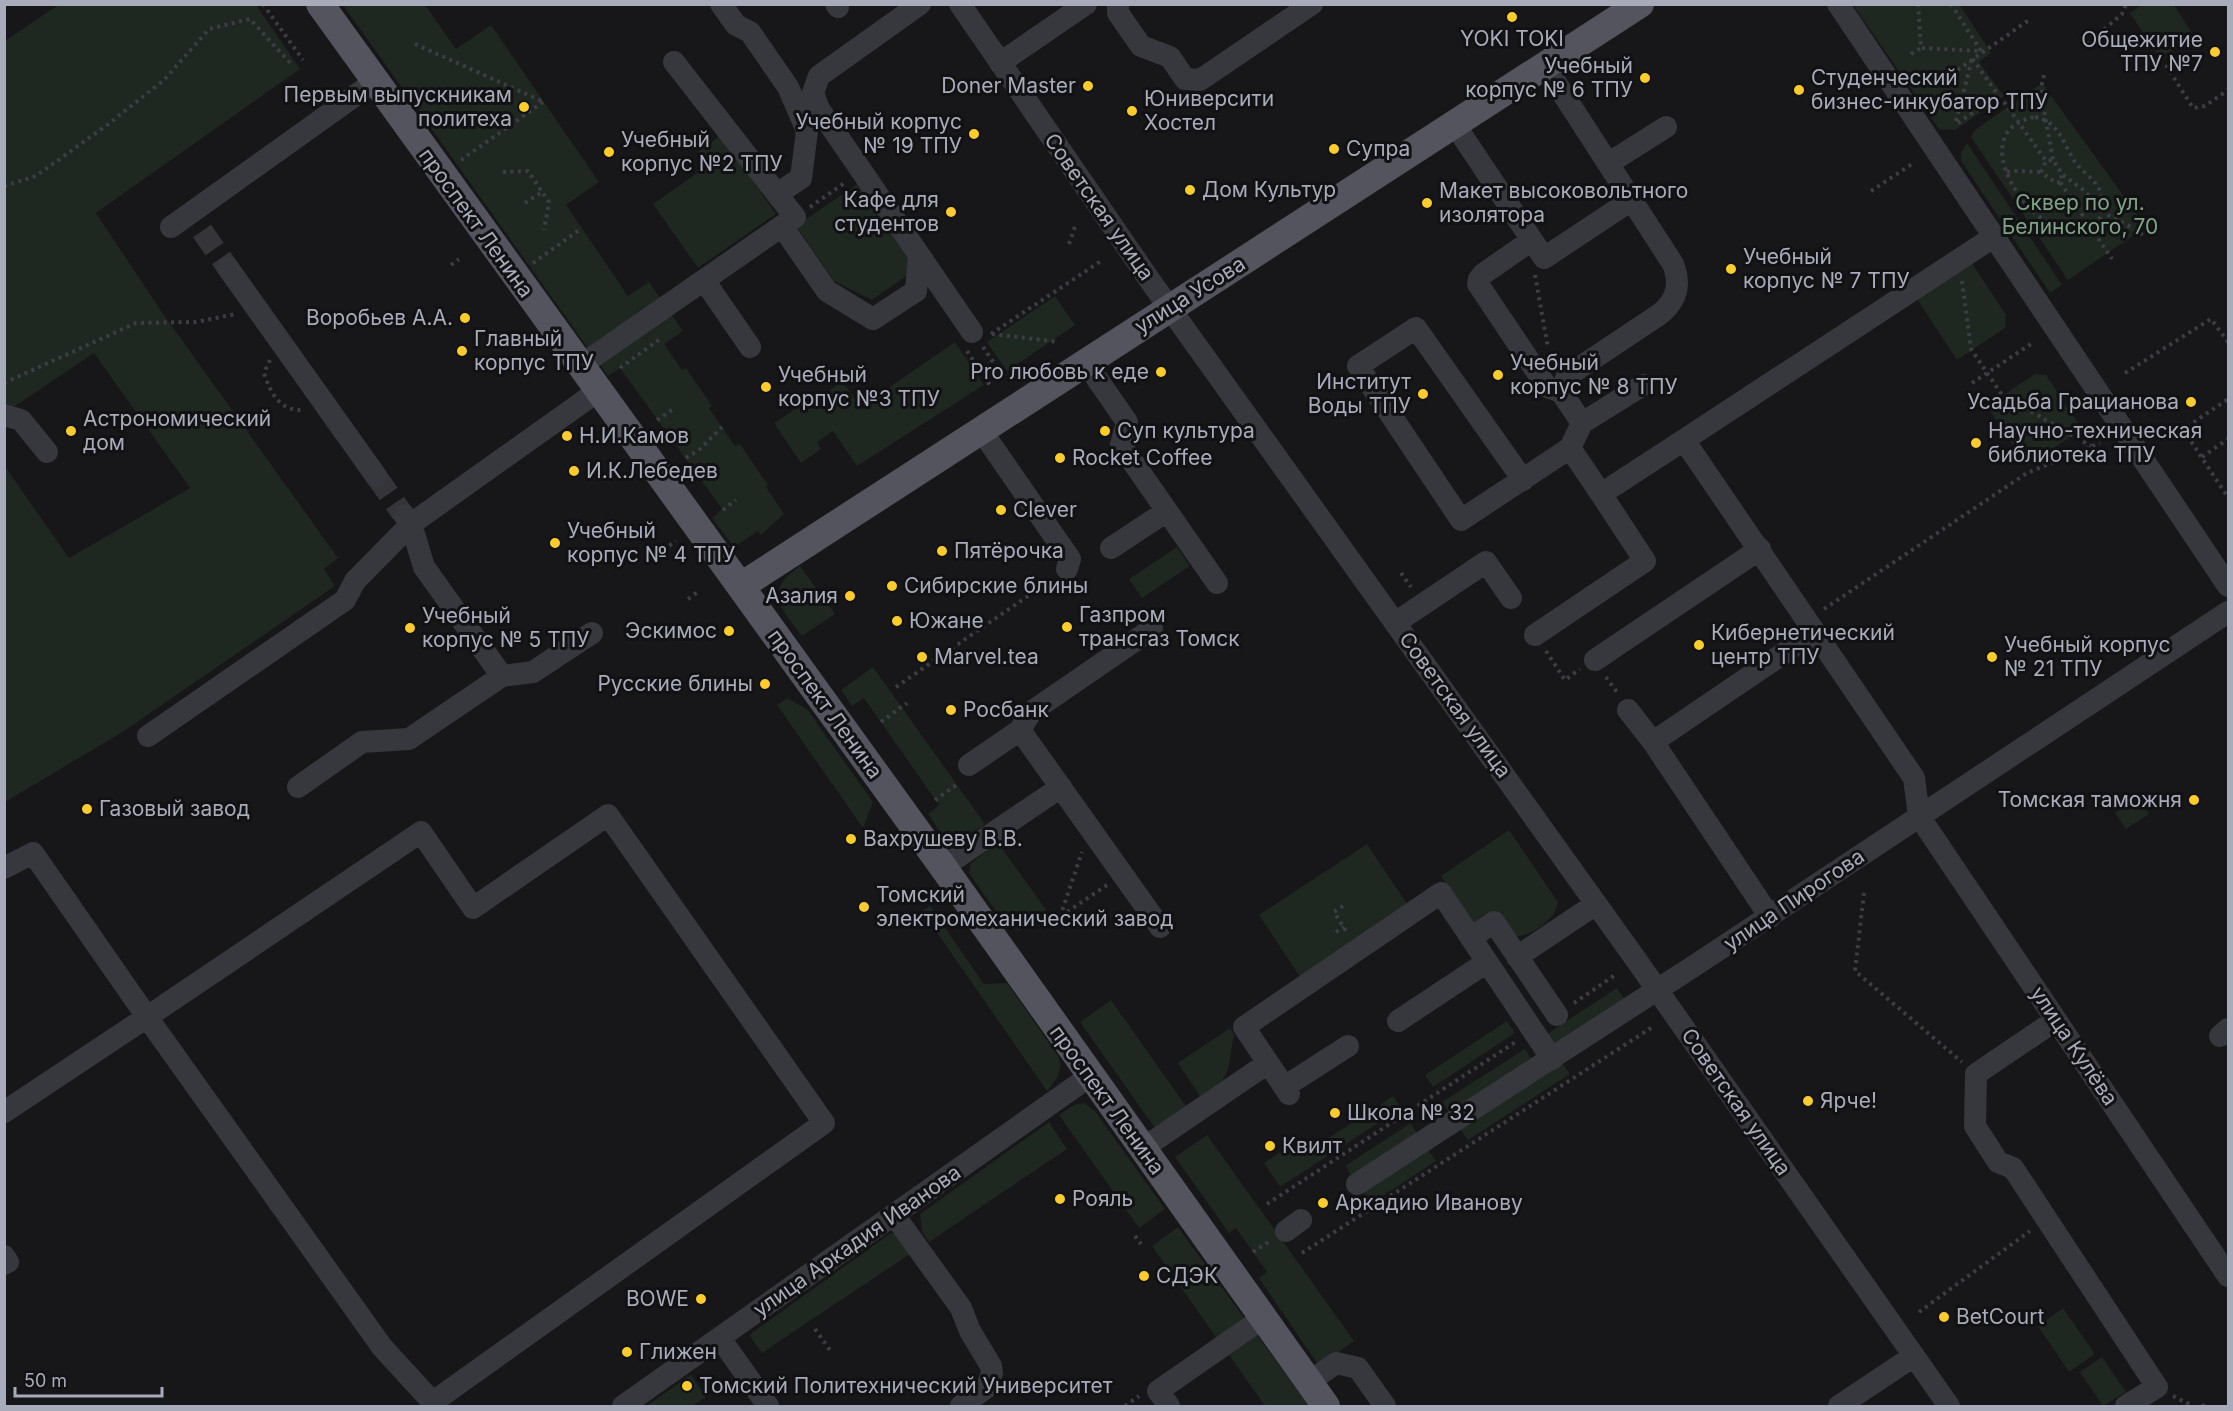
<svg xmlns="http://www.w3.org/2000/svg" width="2233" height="1411" viewBox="0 0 2233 1411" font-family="Inter,sans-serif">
<rect width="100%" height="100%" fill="#171619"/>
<path fill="#1e2720" d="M58 5H256L300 69 96 213 164 315 338 558 324 569 335 586 121 733 5 802 4 465 69 558 190 488 94 353 5 413V41Z
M343 5H425L456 49 491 25 599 182 566 205 628 296 649 282 683 331 664 344 682 370 686 368 712 406 709 408 735 446 740 444 768 485 766 487 784 514 761 535 758 531 734 547 712 518 722 509 620 368 608 376Z
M1853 5H1960L1991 53 1979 62 2004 96 1955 130 1939 129Z
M2142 5H2174L2194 36 2160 58 2130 13Z
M2042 83 2146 227 2068 280 1971 137 1975 130Z
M721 135 776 214 698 268 653 204 707 166 698 152Z
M1967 143 2062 285 2050 293 1961 161V153Z
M862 181 913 257 912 272 872 300 834 281 796 226Z
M1972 263 2006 315 2005 328 1957 360 1917 299Z
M1055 296 1075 325 1007 371 987 342Z
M955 342 984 385 857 466 833 431 817 442 821 449 801 463 774 423 804 403 807 408 842 381 862 409 876 400 875 397Z
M2035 374 2046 375 2082 429 2027 466 1987 406Z
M1177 547 1190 566 1142 598 1129 579Z
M800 566 835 614 802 636C780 607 763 591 800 566Z
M873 667 985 824C949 849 952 850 928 814L939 805 864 698 852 706 841 690Z
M787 698 807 709 873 802 863 828 777 705Z
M2138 798 2149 814 2126 829 2115 813Z
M1509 830 1558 902C1556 912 1552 918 1543 925 1518 944 1505 935 1477 929L1441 876Z
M998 843 1047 911 1019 931 1005 924 969 873 971 863Z
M1367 844 1410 908 1302 980 1259 915Z
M930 906 984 984 1007 983 1058 1056C1064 1070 1057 1080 1047 1091L922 911Z
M1617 988 1625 1000 1554 1044 1544 1036Z
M1111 1000 1188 1109 1157 1131 1080 1022Z
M1507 1021 1515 1033 1433 1087 1425 1075Z
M1230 1028 1234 1034C1228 1067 1232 1079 1202 1099L1178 1063Z
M1525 1049 1533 1061 1450 1114 1442 1102Z
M1560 1060 1570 1074 1468 1140 1458 1126Z
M1393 1096 1401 1108 1280 1187 1264 1163 1292 1144 1301 1156Z
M1084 1103 1095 1111 1165 1209 1139 1228 1059 1115 1074 1105Z
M1049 1122 1067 1149 929 1242 922 1231 920 1214Z
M1411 1123 1418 1135 1353 1178 1345 1166Z
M1207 1135 1354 1341 1319 1366 1259 1278 1267 1272 1236 1228 1229 1233 1175 1157Z
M1426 1147 1436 1161 1370 1204 1361 1190Z
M1178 1227 1245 1319 1218 1340 1152 1246Z
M891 1233 904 1239 913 1252 762 1353 749 1335Z
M2063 1308 2095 1354 2069 1372 2038 1326Z
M1257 1335 1309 1406H1265L1229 1355Z
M2102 1357 2126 1392 2103 1406 2080 1372Z
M691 1375 706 1397 692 1406H646Z"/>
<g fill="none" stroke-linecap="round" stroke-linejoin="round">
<path stroke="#343439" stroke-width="22" stroke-dasharray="22 11" stroke-linecap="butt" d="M202 231 228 268
M376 476 402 513"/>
<path stroke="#3d3e45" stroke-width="4" stroke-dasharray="3 4.5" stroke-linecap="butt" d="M263 4 303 60
M1918 4 1921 48 1981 51
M1951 4 1981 51
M415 44 544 102
M2087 44 2122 14 2126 4
M1911 54 1921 48
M2166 65 2193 108 2205 106 2228 90
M2044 75 2042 83V99L2053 160
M1933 87 2029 20
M455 102 473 89
M2004 102 2046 161
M2035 117C2060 122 2063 144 2075 162 2082 172 2095 179 2100 191 2103 198 2102 207 2102 215 2059 279 1947 132 2035 117Z
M1956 121 1972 59
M1958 123 1998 95 1972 58
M461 160 543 102
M503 172 528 171 549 202 544 230
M2007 172 2017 171 2041 172
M2063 175 2082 189 2108 215 2140 232 2144 238
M2060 182 2056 183 2041 172 2046 161 2053 160 2062 174 2060 182 2112 259
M4 186 36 176 107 125 164 80 209 29 250 19 292 65
M1871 191 1915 162
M525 203 542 192
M810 207 846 182
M1069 244 1076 224
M533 263 582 228
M451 265 459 259
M1535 275 1548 348
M1962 281 1971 349 2002 395 2091 446
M991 334 1101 261
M992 334 1059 342
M983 347 1004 378
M967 351 991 387
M270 360 264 373C271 394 280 412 305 410
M620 368 660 339
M2125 373 2211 319 2228 342
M4 383 136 323 196 322 236 314
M1972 383 2031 344
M657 420 672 410
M2183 429 2227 496
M2175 435 2228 399
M2202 457 2228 439
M686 458 700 449 722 427
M723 510 736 500
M657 554 676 541
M1401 573 1411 587
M688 599 698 592
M1824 609 2027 473 2100 443
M1546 651 1565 680 1580 669
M1606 677 1619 695
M896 687 1051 580
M881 722 907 703
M935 800 959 783
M1864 893 1855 971 1962 1062
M1343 906 1334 912 1348 934
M1061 916 1107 885
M1060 917 1082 852
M1336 932 1344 927
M1574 1003 1615 975
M1420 1104 1428 1116
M1267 1204 1517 1041
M1135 1236 1141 1244
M1253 1252 1270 1241
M1302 1253 1651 1028
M1919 1312 2030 1231
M815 1329 832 1353
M2173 1396 2193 1406
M1125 1406 1139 1396
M2202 1406 2207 1404"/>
<path stroke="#37383e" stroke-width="22" d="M721 4 736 25 750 32 788 87 807 131 801 178 777 194
M836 4 838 7
M920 4 819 76 813 93 819 109 972 332
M960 4 1151 282 1637 961 1949 1406
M1118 4V13L1141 46 1170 57 1185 79 1200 80 1312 4
M1838 4 2228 586
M1000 63 1086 4
M1455 125 1544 258 1633 199
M1609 163 1666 127
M782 226 827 291 873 319 916 291 919 255
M171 227 374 82
M1995 236 1684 440 1914 778 1919 816 2228 1276
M1532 240 1483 274 1479 279 1478 284 1547 387 1561 392
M228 268 376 476
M704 280 750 347
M1086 363 1127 422 1121 445 1217 583
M580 366 795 217 674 62
M4 415 21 420 47 452
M1582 423 1643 385
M981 430 1070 559 1067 569
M1570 448 1601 494 1684 440
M1523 480 1416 328 1358 366 1461 520 1570 448 1582 423 1561 392 1567 376 1660 314C1677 300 1681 284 1673 264L1545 66
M404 515 411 524 424 567 502 676 533 672 592 633
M1111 548 1167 511
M1395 623 1486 562 1511 598
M1535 635 1645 561 1601 494
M1595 660 1760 549
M1628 710 1653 742 1770 917
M1020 730 1160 927
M148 736 345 600 355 581 411 524 598 391
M1653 742 1815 632
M969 765 1020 730 1031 712 1152 629
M298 787 362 742 409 739 502 676
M943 867 1061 787
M4 868 33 853 147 1017 421 832 473 908 608 815 824 1123 433 1402
M1471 938 1494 922 1557 1015
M1517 957 1596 904
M2056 1020 1976 1074 1975 1126 1998 1162 2013 1168 2157 1387 2126 1406
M1398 1021 1487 962
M2220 1036 2228 1029
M1284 1087 1348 1046
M1289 1094 1244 1027 1441 893 1552 1059
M4 1112 147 1017 382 1347 436 1406
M1142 1149 1268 1063
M1357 1184 1697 964 2228 612
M894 1215 961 1308 970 1331 991 1366 992 1373 987 1387 961 1406
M1286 1231 1301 1220
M4 1256 8 1262 4 1264
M720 1338 768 1406
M1309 1382 1336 1363 1358 1368 1385 1406
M623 1406 1090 1076
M1169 1406 1158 1391 1263 1318
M1839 1406 1914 1356"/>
<path stroke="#53545d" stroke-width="28" d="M320 4 943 867 1326 1406
M741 586 1640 4"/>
</g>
<g fill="#fbcc2c" stroke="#121114" stroke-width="2">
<circle cx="1512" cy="17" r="6"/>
<circle cx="2215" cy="52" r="6"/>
<circle cx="1645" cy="78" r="6"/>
<circle cx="1088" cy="86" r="6"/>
<circle cx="1799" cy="90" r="6"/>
<circle cx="524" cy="107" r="6"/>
<circle cx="1132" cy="111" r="6"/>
<circle cx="974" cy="134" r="6"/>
<circle cx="1334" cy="149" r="6"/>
<circle cx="609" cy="152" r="6"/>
<circle cx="1190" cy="190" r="6"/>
<circle cx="1427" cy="203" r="6"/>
<circle cx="951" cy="212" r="6"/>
<circle cx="1731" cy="269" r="6"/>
<circle cx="465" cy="318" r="6"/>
<circle cx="462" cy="351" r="6"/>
<circle cx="1161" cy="372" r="6"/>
<circle cx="1498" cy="375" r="6"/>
<circle cx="766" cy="387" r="6"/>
<circle cx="1423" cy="394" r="6"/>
<circle cx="2191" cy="402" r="6"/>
<circle cx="71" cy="431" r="6"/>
<circle cx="1105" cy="431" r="6"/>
<circle cx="567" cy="436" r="6"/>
<circle cx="1976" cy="443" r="6"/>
<circle cx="1060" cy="458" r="6"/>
<circle cx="574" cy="471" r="6"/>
<circle cx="1001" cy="510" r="6"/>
<circle cx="555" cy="543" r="6"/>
<circle cx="942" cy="551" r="6"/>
<circle cx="892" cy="586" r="6"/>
<circle cx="850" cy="596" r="6"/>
<circle cx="897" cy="621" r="6"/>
<circle cx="1067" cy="627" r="6"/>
<circle cx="410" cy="628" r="6"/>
<circle cx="729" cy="631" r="6"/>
<circle cx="1699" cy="645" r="6"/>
<circle cx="922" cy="657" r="6"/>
<circle cx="1992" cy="657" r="6"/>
<circle cx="765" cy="684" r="6"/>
<circle cx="951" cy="710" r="6"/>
<circle cx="2194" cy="800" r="6"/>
<circle cx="87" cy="809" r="6"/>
<circle cx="851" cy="839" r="6"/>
<circle cx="864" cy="907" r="6"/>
<circle cx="1808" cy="1101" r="6"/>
<circle cx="1335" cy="1113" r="6"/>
<circle cx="1270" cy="1146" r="6"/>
<circle cx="1060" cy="1199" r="6"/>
<circle cx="1323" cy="1203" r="6"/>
<circle cx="1144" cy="1276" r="6"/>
<circle cx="701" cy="1299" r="6"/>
<circle cx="1944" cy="1317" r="6"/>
<circle cx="627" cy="1352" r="6"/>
<circle cx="687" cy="1386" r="6"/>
</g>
<g text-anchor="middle" stroke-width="6" stroke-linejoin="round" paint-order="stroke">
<g font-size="21" fill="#a8abb9" stroke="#121114" text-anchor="start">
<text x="1512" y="46" text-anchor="middle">YOKI TOKI</text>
<text x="2203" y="47" text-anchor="end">Общежитие<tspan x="2203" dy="24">ТПУ №7</tspan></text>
<text x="1633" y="73" text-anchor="end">Учебный<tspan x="1633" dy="24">корпус № 6 ТПУ</tspan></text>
<text x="1811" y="85">Студенческий<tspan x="1811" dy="24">бизнес-инкубатор ТПУ</tspan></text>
<text x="1076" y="93" text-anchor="end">Doner Master</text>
<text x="512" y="102" text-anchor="end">Первым выпускникам<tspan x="512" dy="24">политеха</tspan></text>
<text x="1144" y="106">Юниверсити<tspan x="1144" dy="24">Хостел</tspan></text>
<text x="962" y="129" text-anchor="end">Учебный корпус<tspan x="962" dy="24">№ 19 ТПУ</tspan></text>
<text x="621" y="147">Учебный<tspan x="621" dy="24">корпус №2 ТПУ</tspan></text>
<text x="1346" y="156">Супра</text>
<text x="1202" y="197">Дом Культур</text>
<text x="1439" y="198">Макет высоковольтного<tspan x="1439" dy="24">изолятора</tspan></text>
<text x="939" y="207" text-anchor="end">Кафе для<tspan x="939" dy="24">студентов</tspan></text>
<text x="1743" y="264">Учебный<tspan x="1743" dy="24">корпус № 7 ТПУ</tspan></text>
<text x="453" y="325" text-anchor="end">Воробьев А.А.</text>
<text x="474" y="346">Главный<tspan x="474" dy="24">корпус ТПУ</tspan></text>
<text x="1510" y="370">Учебный<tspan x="1510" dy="24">корпус № 8 ТПУ</tspan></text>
<text x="1149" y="379" text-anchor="end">Pro любовь к еде</text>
<text x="778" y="382">Учебный<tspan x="778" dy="24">корпус №3 ТПУ</tspan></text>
<text x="1411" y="389" text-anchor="end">Институт<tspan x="1411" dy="24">Воды ТПУ</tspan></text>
<text x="2179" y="409" text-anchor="end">Усадьба Грацианова</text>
<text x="83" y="426">Астрономический<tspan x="83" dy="24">дом</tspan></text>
<text x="1117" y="438">Суп культура</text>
<text x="1988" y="438">Научно-техническая<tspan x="1988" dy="24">библиотека ТПУ</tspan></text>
<text x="579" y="443">Н.И.Камов</text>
<text x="1072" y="465">Rocket Coffee</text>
<text x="586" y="478">И.К.Лебедев</text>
<text x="1013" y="517">Clever</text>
<text x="567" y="538">Учебный<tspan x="567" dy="24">корпус № 4 ТПУ</tspan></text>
<text x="954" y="558">Пятёрочка</text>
<text x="904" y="593">Сибирские блины</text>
<text x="838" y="603" text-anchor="end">Азалия</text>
<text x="1079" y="622">Газпром<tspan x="1079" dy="24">трансгаз Томск</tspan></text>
<text x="422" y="623">Учебный<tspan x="422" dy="24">корпус № 5 ТПУ</tspan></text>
<text x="909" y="628">Южане</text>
<text x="717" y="638" text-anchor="end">Эскимос</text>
<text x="1711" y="640">Кибернетический<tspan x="1711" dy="24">центр ТПУ</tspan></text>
<text x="2004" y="652">Учебный корпус<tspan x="2004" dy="24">№ 21 ТПУ</tspan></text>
<text x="934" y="664">Marvel.tea</text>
<text x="753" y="691" text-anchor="end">Русские блины</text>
<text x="963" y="717">Росбанк</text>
<text x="2182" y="807" text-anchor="end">Томская таможня</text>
<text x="99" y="816">Газовый завод</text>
<text x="863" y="846">Вахрушеву В.В.</text>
<text x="876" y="902">Томский<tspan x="876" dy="24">электромеханический завод</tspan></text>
<text x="1820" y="1108">Ярче!</text>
<text x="1347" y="1120">Школа № 32</text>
<text x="1282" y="1153">Квилт</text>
<text x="1072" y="1206">Рояль</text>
<text x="1335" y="1210">Аркадию Иванову</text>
<text x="1156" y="1283">СДЭК</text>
<text x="689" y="1306" text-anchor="end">BOWE</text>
<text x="1956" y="1324">BetCourt</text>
<text x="639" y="1359">Глижен</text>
<text x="699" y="1393">Томский Политехнический Университет</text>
</g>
<g font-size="21" fill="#7ea585" stroke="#121114">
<text x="2080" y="210">Сквер по ул.<tspan x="2080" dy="24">Белинского, 70</tspan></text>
</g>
<g font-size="21" fill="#a8abb9" stroke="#121114">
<text transform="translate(1099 207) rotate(55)" y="7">Советская улица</text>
<text transform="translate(476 223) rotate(54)" y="7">проспект Ленина</text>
<text transform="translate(1190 295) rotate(-32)" y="7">улица Усова</text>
<text transform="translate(825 704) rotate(54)" y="7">проспект Ленина</text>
<text transform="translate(1455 705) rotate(54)" y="7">Советская улица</text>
<text transform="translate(1794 900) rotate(-34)" y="7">улица Пирогова</text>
<text transform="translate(2074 1046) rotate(56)" y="7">улица Кулёва</text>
<text transform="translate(1107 1100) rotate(54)" y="7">проспект Ленина</text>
<text transform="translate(1736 1102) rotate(55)" y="7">Советская улица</text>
<text transform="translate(857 1241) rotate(-35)" y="7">улица Аркадия Иванова</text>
</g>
</g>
<rect width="2233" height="1411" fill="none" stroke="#a8abb9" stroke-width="12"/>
<path d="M15 1387v9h147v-9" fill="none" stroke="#a8abb9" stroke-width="3"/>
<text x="24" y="1387" font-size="18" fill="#a8abb9" stroke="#121114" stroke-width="4.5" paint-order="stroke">50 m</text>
</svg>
